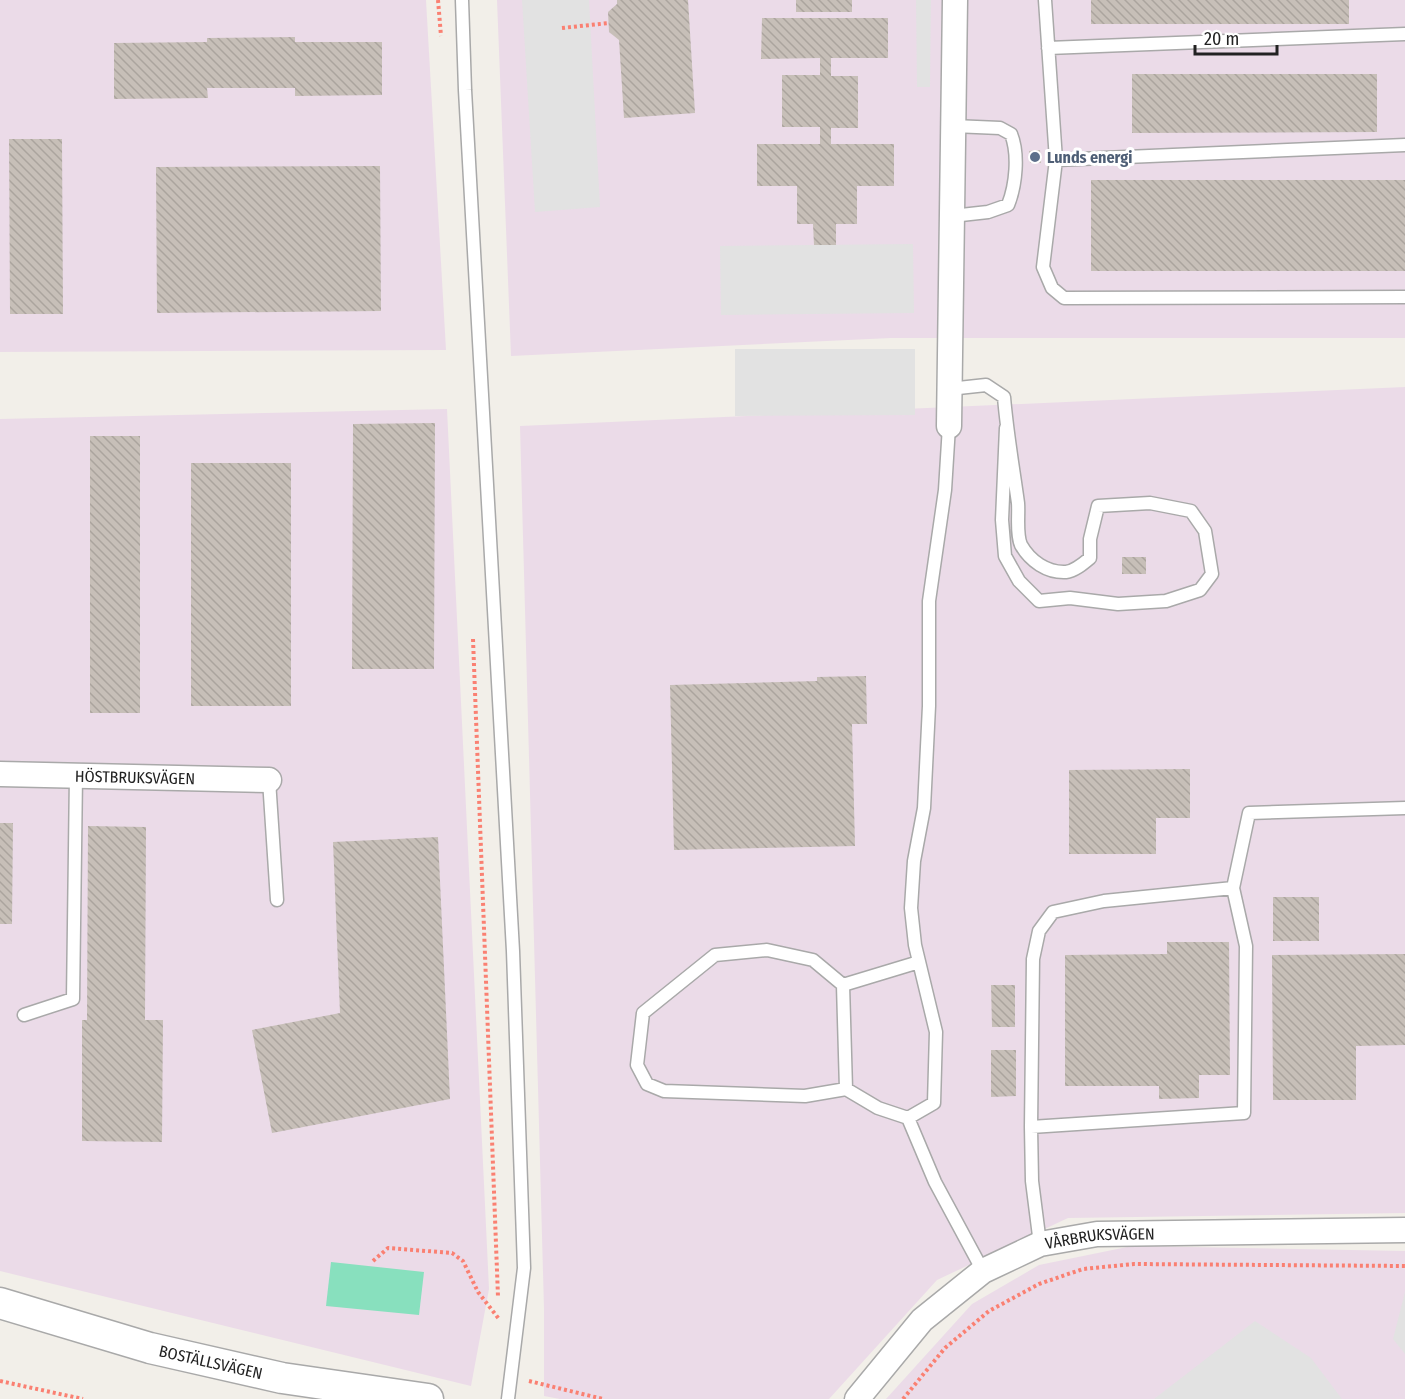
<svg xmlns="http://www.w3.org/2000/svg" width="1405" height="1399" viewBox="0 0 1405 1399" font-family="'Fira Sans Condensed',sans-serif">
<defs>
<pattern id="building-back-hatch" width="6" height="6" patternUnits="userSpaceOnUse" patternTransform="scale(1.5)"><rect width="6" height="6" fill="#c7bfb8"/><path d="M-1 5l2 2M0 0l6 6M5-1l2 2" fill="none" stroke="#aba49e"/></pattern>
</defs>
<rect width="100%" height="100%" fill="#f2efe9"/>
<path fill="#ebdbe8" d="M0 0H426L446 350 0 352Z
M497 0H1405V338H891L511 356Z
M1405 387V1213L1068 1218 937 1280 829 1399H560L544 1396V1309L520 426Z
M447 409 489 1289 471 1386 0 1271V419Z
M1132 1246 1405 1251V1399H886L972 1304 1039 1265Z"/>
<path fill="#88e0be" d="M331 1262 424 1272 419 1315 326 1306Z"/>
<path fill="#e2e2e2" d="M522 0H589L600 207 535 212Z
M916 0H931L930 87H917Z
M913 244 914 313 721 315 720 246Z
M735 349H915V415L735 416Z
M1405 1292V1354L1393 1339Z
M1255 1321 1311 1358 1342 1399H1154Z"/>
<path fill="url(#building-back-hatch)" d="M617 0H688L695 113 624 118 619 40 609 32 608 12 617 4Z
M796 0H852V12H796Z
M1091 0H1349V24H1091Z
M762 18H888V58H831V76H858V128H831V144H894V186H857V224H836V245H814L813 224H797V186H757V144H820V127H782V75H820V58L761 59Z
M295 37V42H382V95L295 96V88H207L208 98 114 99V43L207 42V38Z
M1132 74H1377V132L1132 133Z
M9 139H62L63 314H10Z
M1040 150 1041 163H1030L1029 151Z
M380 166 381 311 157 313 156 167Z
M1091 180H1405V271H1091Z
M435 423 434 669H352L353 424Z
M90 436H140V713H90Z
M191 463H291V706H191Z
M1122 557H1146V574H1122Z
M866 676 867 724H852L855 846 674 850 670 685 817 681V677Z
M1190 769V818H1156V854H1069V770Z
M0 823H13L12 924H0Z
M88 826 146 827 145 1020H163L162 1142 82 1141V1020H87Z
M438 837 450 1099 272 1133 252 1030 340 1013 333 842Z
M1273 897H1319V941H1273Z
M1167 942H1229L1230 1075H1199V1098L1159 1099V1086H1065V955L1167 954Z
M1405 954V1045L1356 1046V1100H1273L1272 955Z
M991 985H1015V1027H992Z
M991 1050H1016V1096L991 1097Z"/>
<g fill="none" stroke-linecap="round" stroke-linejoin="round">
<defs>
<path id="service" d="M462 0 465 90 513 951 524 1268 508 1399
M1045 0 1056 160 1043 267 1052 288 1064 298 1405 297
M1048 48 1405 34
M1056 160 1405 145
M952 216 988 212 1008 205C1016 185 1019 154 1011 134L1000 128 953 126
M949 389 986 385 1004 397C1007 433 1013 467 1018 503 1019 515 1016 534 1021 545 1030 561 1047 573 1066 572 1075 571 1084 563 1090 558V539L1098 506 1150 503 1191 511 1205 531 1212 574 1200 590 1166 601 1118 604 1070 598 1039 601 1019 581 1005 556 1002 520 1006 428
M269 780 277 900
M843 985 919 962
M24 1015 73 999 76 775
M846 1089 843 985 813 960 767 950 715 955 643 1013 637 1065 647 1084 664 1091 805 1096 846 1089 878 1108 908 1118 934 1103 936 1032 915 945 911 908 914 861 924 808 929 706V601L945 490 949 426
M908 1118 935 1182 983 1271
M1031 1127 1244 1113 1246 946 1233 888
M1040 1244 1032 1181 1031 1127 1033 959 1039 931 1053 912 1104 901 1233 888 1249 813 1405 808"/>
<g id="minor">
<path d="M949 426 955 0"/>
<path id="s1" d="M0 774 269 780"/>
<path id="s2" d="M857 1399 922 1320 983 1271 1040 1244 1097 1234 1405 1230"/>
</g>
<g id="tertiary">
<path id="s3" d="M0 1303 150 1348 282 1378 428 1399"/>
</g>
</defs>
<use href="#service" stroke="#a9a9a9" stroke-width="15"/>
<use href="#minor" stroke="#a9a9a9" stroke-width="27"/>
<use href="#tertiary" stroke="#a9a9a9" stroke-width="33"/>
<path stroke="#fa8072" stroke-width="4" stroke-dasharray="3 3" stroke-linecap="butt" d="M438 0 441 36
M562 28 609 23
M473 639 498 1297
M373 1261 388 1248 452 1253 463 1261 478 1292 499 1319
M0 1381 83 1399
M529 1381 603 1399
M903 1399 945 1348 989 1311 1039 1284 1083 1269 1134 1264 1405 1266"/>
<use href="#service" stroke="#fff" stroke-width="12"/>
<use href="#minor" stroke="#fff" stroke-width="24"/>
<use href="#tertiary" stroke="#fff" stroke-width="30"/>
</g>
<circle fill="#5c6f8a" stroke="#fff" stroke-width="2" cx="1035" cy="157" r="6"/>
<g text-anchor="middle" stroke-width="6" stroke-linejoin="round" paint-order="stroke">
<g font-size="16" font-weight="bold" fill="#4e5e75" stroke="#fff" text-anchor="start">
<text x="1047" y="163">Lunds energi</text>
</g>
<g font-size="16" fill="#222" stroke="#fff">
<text dy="6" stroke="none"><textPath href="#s1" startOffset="135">HÖSTBRUKSVÄGEN</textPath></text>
<text dy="6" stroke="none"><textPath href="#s2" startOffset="304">VÅRBRUKSVÄGEN</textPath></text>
<text dy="6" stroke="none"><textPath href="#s3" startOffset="219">BOSTÄLLSVÄGEN</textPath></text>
</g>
</g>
<path d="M1195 45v9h82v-9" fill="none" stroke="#222222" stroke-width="3"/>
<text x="1204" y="45" font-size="18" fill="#222222" stroke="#ffffff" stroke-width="4.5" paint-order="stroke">20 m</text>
</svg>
